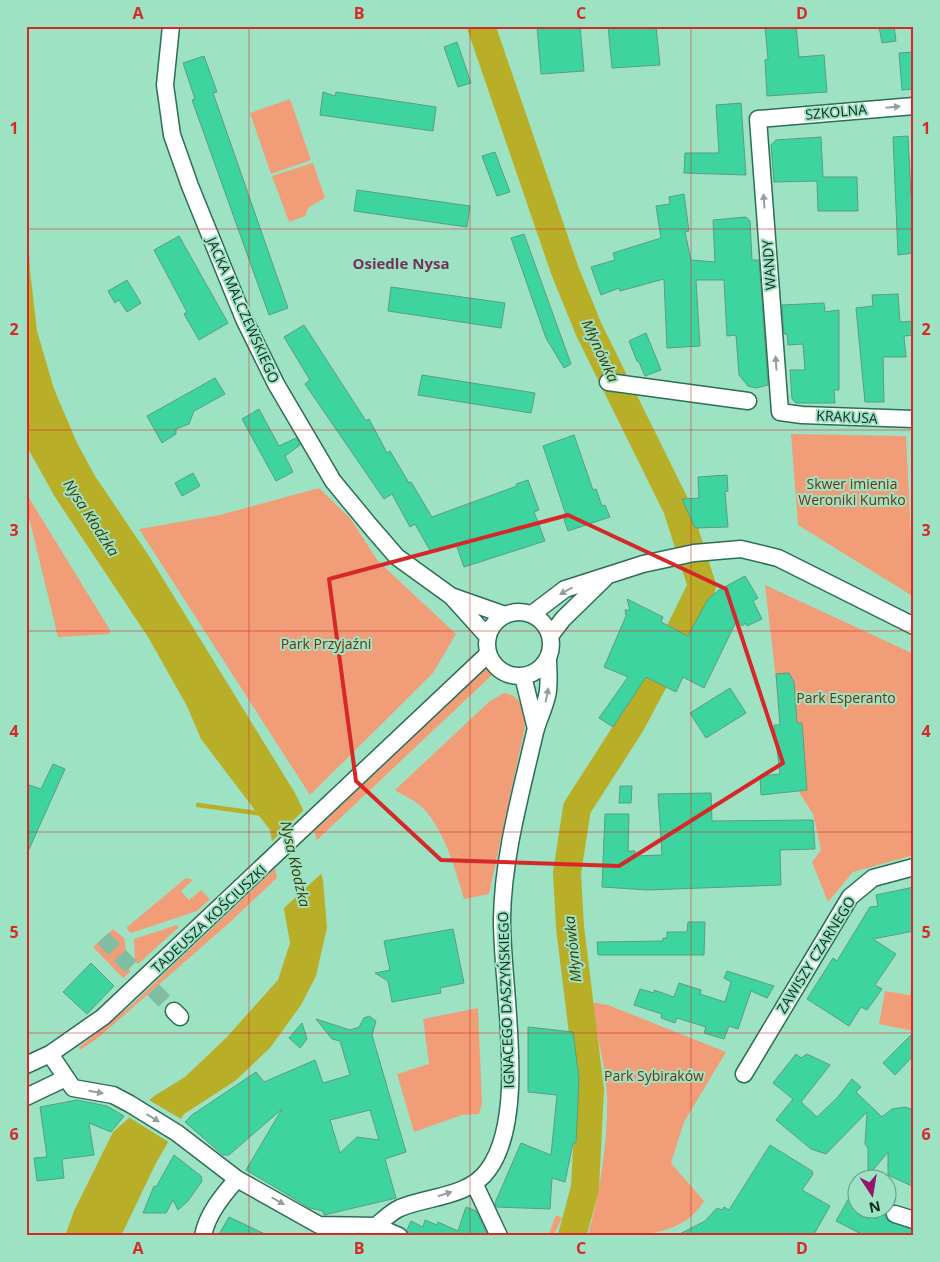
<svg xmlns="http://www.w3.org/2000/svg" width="940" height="1262" viewBox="0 0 940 1262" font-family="'Open Sans',sans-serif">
<rect width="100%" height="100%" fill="#9ee2c4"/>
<path fill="#f19e78" d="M290 99 311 160 271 174 250 113Z
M313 163 325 198 309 207 305 216 289 222 272 176Z
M791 434 906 436 914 597 798 525Z
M319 488 350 518 378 561 456 634 433 673 310 795 139 529 220 515Z
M26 493 110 630 109 634 58 637 26 505Z
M765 585 914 654V855L853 872 828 902 812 862 821 850 813 814 787 773Z
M485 669H489L492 675 229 923 98 1038 80 1050 79 1047 130 1006Z
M504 693C523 696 523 710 525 727L489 894 464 899C455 869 446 834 424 809 417 801 404 796 395 790L490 701Z
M186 878 193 880 181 891 189 900 201 890 210 899 197 911 131 933 126 928Z
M177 925 179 927 138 964 135 961 134 939Z
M113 929 124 938 130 972 123 978 93 947Z
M914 969V1031L879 1024 885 991 910 995Z
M590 1002 608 1005 726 1052 684 1122 671 1163 704 1201C681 1240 627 1236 588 1236 600 1190 608 1144 607 1096 606 1067 596 1032 590 1002Z
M478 1008 482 1104 479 1114 462 1115 414 1132 397 1074 429 1064 423 1019Z
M556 1215 562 1218 553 1236H548Z"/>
<path fill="#b8ae27" d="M26 194 30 271 37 331 54 389 77 443 95 476 149 556 295 793 312 828 323 881 327 928 316 976 301 1005 270 1048 235 1081 184 1114 155 1165 121 1236H65L74 1211 113 1132 154 1096 185 1077 226 1038 278 980 290 943 270 830 201 739 187 706 148 637 55 497 26 445Z"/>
<path fill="#9ee2c4" d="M305 809 314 828 323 872 283 909 270 843Z
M147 1099 183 1120 170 1143 127 1116Z"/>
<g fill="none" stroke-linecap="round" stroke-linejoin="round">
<path stroke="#b8ae27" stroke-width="4.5" d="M198 805 264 814"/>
<path stroke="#b8ae27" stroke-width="28" d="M481 26 565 271 589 330 677 508 702 586 663 666
M572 1236 585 1188 590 1090 570 927 567 873 577 808 631 724 654 681"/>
</g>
<path fill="#3ed4a0" stroke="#5b9d81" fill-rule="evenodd" d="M537 26H580L584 71 541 74Z
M608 26H656L660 65 612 68Z
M765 26H796L799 57 824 55 827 92 767 96 765 60 768 59Z
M879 26H894L896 41 882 43Z
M457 42 471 83 458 87 444 47Z
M914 52V89L902 90 899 53Z
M204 56 217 92 213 93 288 308 269 315 192 100 195 99 183 63Z
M323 92 335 96 336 92 436 107 433 131 320 115Z
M741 103 746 175 684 173 685 153H719L716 105Z
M908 136 911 196H914V253L898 255 893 137Z
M821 137 823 177H857L858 211H818L817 181 774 182 771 145 776 140Z
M495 152 510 192 497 196 482 156Z
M357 190 470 206 467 227 354 211Z
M684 194 689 231 685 232 691 260 715 262 713 220 746 217 750 221 752 260H759L768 385 756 388 748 386 739 375 736 335 727 336 724 280H696L700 346 667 348 664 279 620 291 619 288 601 295 591 267 615 260 613 253 661 238 656 206 670 204 669 197Z
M524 234 571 364 564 368 546 338 511 238Z
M179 236 228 323 199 340 184 314 187 312 154 250Z
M127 280 141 303 127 312 119 300 115 303 108 291Z
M391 287 505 303 501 328 388 311Z
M898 294 900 322 914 321V335L904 336 906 357H883L884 402H865L856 308 873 306 872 295Z
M824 303 825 312 839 310V390H834L835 403H796L792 399 790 370H805L803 344 788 345 787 334H784L782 305Z
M304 325 366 421 369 419 387 453 390 451 409 483 411 482 432 517 517 486 516 484 528 480 539 510 534 512 545 541 464 567 456 544 431 552 415 524 410 527 392 494 384 499 305 384 310 380 284 337Z
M646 333 661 370 645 376 639 362 637 361 629 341Z
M422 375 535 393 531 413 418 395Z
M215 378 225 394 194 411 189 424 176 429V434L162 443 147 416Z
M259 409 279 446 296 438 300 445 285 456 293 472 276 481 242 419Z
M574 435 593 490 596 489 602 506 605 505 610 517 568 531 564 519 567 518 543 446Z
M193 473 200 486 182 496 175 483Z
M727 475 728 491 725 492 728 527 695 528 682 499 699 498 698 477Z
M745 576 758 598 753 601 762 619 747 626 746 623 742 626 737 620 704 688 683 677 676 692 646 677 613 727 599 718 628 677 604 667 626 616 625 610H630L627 599 663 617 661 622 688 636 708 599 719 590Z
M789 673 794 682 797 723H802L807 790 761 795 760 776 780 774 774 725H780L776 674Z
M730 688 746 713 706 738 690 713Z
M53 764 65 769 26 856V784L41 789Z
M620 786H632L631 803H619Z
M711 793 712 821 813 820 815 849 780 850 781 885 648 890 602 887 605 814H629L628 851H635V856L662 855 658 794Z
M914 887V931L873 939 896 954 875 985 882 989 867 1010 861 1007 849 1026 807 999 833 958 837 961 870 907 878 906 876 895Z
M688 922H705L704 955H598L597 942 663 941V938H667V932H687Z
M453 929 464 983 440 988 441 993 392 1002 388 981 375 973 390 970 384 941Z
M91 963 114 986 87 1014 63 992Z
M727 971 774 986 767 998 751 991 738 1029 729 1026 724 1039 704 1033 706 1027 677 1018 675 1023 661 1018 662 1014 634 1005 640 989 654 993V990L674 997 679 983 701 990 700 994 725 1002 731 982 724 978Z
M369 1016 376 1021 372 1035 406 1152 385 1159 396 1198 324 1215 323 1211 310 1208 246 1170 282 1109 229 1155H223L185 1122 192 1115 256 1072 264 1082 315 1060 323 1083 350 1075 340 1041 332 1039 316 1019 350 1030 359 1027 364 1018ZM370 1110 379 1140 357 1137 340 1153 330 1120Z
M302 1023 307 1039 300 1048 289 1038Z
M528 1027 573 1032 579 1078 576 1143H573L565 1182 552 1178 550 1209 496 1207 495 1203 521 1143 551 1155 557 1095 528 1092Z
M914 1032V1055L895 1075 883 1063Z
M796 1054 801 1058 807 1054 830 1065 801 1102 817 1117 837 1098 852 1079 861 1087 856 1092 882 1117 892 1109 905 1107 914 1110V1187L888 1175V1152L868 1176V1148L865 1144 867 1112 826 1154 811 1149 776 1120 793 1099 773 1083Z
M77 1100 107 1106 124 1116 111 1132 89 1123 94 1155 62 1159 64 1178 37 1181 34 1158 47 1157 40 1107Z
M770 1145 812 1171 813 1174 802 1190 830 1206 813 1236H676L705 1221 717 1208 722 1210 724 1207 729 1210Z
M174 1155 201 1176 202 1181 188 1201 178 1210 173 1200 166 1213H143L154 1186 156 1187Z
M858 1182V1210H886L885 1216 888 1221 914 1230V1236H865L836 1221Z
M466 1207 476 1211 488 1236H409L407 1230 411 1221 423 1227 425 1220 437 1225 438 1222 458 1231Z
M229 1217 269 1236H218Z"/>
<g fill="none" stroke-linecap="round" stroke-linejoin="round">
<path stroke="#81bda3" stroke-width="16" stroke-dasharray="16 8" stroke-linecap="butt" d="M103 938 174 1011
M854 1189 858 1191"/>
<defs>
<path id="minor" d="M171 26 165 85 172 135 190 186 244 319 276 384 333 481 371 527 397 557 451 596 488 637
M914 106 758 119 780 412 802 415 914 419
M608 382 748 401
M451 596 505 615
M487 644a32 32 0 1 1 64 0a32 32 0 1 1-64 0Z
M532 614 565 589 643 564 694 553 741 549 778 558 914 626
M550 636 563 619 605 578
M523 676 536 729
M174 1011 180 1017
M50 1054 73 1088 113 1095 130 1104 177 1133 237 1179 319 1225 376 1226 399 1236
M26 1065 50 1054 103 1017 488 654
M744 1074 850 897 873 878 914 867
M26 1097 66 1078
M475 1185 499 1236
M895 1214 914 1220
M376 1226C383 1220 391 1212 400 1208 429 1196 469 1197 488 1170 529 1115 501 985 502 918 503 856 521 793 535 732 538 720 544 709 547 696 550 684 548 671 548 659
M203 1236C207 1214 223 1195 237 1179"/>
</defs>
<use href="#minor" stroke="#2b6f55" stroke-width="19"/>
<use href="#minor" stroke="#fff" stroke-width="16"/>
</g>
<defs><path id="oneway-solid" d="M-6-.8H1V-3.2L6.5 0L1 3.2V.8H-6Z" transform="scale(1.25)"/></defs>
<g fill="#939f9a">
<use href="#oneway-solid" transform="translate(893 107) rotate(-5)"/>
<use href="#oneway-solid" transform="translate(764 201) rotate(-94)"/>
<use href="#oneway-solid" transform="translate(776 363) rotate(-94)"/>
<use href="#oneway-solid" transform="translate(566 591) rotate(151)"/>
<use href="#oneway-solid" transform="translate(547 695) rotate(-79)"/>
<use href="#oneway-solid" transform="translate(96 1092) rotate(10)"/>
<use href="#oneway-solid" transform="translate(153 1118) rotate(31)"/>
<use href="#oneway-solid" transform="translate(445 1194) rotate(-17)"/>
<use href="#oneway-solid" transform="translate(278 1201) rotate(30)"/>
</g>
<path fill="none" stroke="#d62828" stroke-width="4" stroke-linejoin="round" d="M568 515 726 589 783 763 619 866 441 860 356 781 329 579Z"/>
<path fill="none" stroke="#d62828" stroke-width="1" stroke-opacity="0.55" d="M249 26V1236M470 26V1236M691 26V1236M26 229H914M26 430H914M26 631H914M26 832H914M26 1033H914"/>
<g text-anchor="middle" stroke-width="4" stroke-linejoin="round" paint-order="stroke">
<g font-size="14" fill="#0e2a1f" stroke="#9ee2c4">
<text transform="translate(836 112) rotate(-5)" y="5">SZKOLNA</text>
<text transform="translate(769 265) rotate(-94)" y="5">WANDY</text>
<text transform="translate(243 310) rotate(66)" y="5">JACKA MALCZEWSKIEGO</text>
<text transform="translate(847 417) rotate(3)" y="5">KRAKUSA</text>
<text transform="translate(209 919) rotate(-43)" y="5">TADEUSZA KOŚCIUSZKI</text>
<text transform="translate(816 955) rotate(-58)" y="5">ZAWISZY CZARNEGO</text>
<text transform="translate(506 1000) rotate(-92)" y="5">IGNACEGO DASZYŃSKIEGO</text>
</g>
<g font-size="14" fill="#73300a" stroke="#9ee2c4">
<text x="852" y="489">Skwer imienia<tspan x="852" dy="16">Weroniki Kumko</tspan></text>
<text x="326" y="649">Park Przyjaźni</text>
<text x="846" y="703">Park Esperanto</text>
<text x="654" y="1081">Park Sybiraków</text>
</g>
<g font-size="15" font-weight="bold" fill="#723359" stroke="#9ee2c4">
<text x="401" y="269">Osiedle Nysa</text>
</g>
<g font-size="15" font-style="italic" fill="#3f3b04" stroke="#9ee2c4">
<text transform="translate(600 351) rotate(65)" y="5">Młynówka</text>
<text transform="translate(91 518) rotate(57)" y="5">Nysa Kłodzka</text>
<text transform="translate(295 864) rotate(77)" y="5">Nysa Kłodzka</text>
<text transform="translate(573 949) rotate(-96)" y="5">Młynówka</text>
</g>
</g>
<rect width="940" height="1262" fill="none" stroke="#9ee2c4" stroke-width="55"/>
<g transform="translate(872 1194) rotate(168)"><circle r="24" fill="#9ee2c4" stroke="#649882"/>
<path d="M0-4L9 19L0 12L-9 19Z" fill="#95146c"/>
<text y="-8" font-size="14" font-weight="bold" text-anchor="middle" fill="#0e2a1f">N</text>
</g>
<rect x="28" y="28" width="884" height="1206" fill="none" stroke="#d62828" stroke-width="2"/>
<g font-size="16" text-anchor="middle" font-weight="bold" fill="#d62828">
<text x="138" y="19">A</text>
<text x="359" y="19">B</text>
<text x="581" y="19">C</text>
<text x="802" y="19">D</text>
<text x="14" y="134">1</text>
<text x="926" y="134">1</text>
<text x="14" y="335">2</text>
<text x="926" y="335">2</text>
<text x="14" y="536">3</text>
<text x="926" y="536">3</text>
<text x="14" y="737">4</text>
<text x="926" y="737">4</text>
<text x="14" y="938">5</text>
<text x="926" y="938">5</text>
<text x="14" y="1140">6</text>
<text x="926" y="1140">6</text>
<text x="138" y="1254">A</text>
<text x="359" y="1254">B</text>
<text x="581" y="1254">C</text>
<text x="802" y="1254">D</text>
</g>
</svg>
